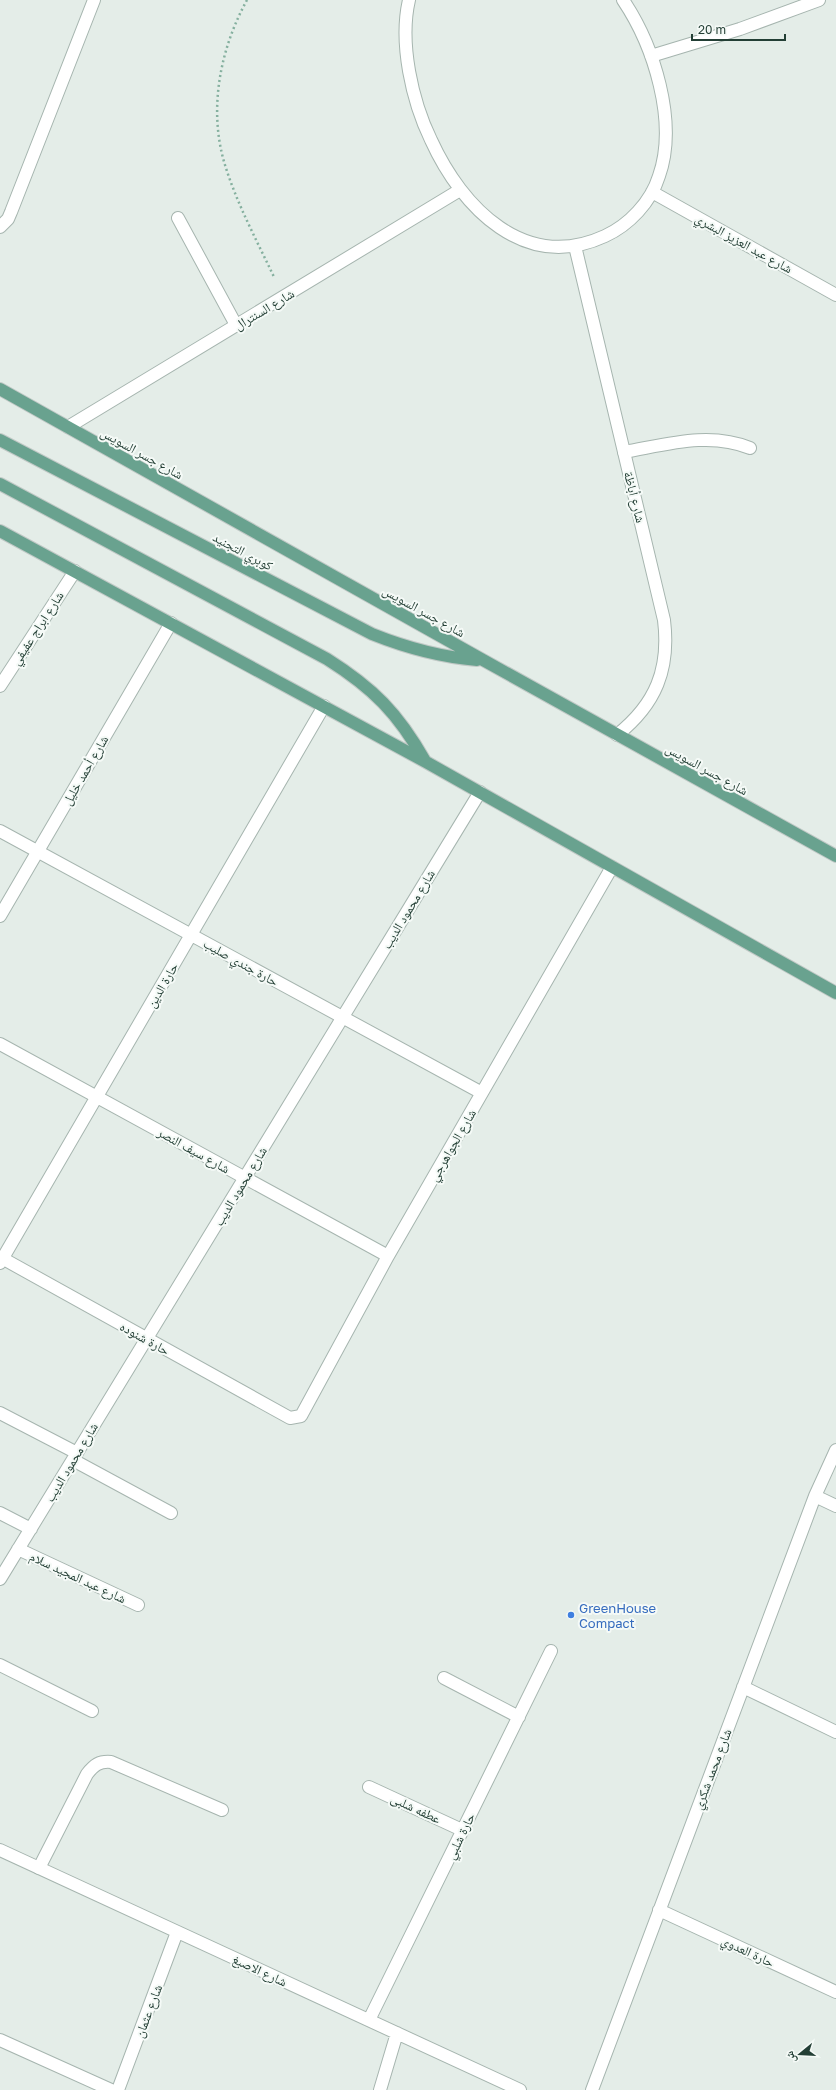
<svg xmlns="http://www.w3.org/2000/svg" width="836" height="2090" viewBox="0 0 836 2090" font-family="'Golos Text','Noto Naskh Arabic',sans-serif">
<rect width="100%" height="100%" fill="#e4ede8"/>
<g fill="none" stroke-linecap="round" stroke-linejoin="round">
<defs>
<path id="lane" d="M178 218 236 325
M624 452C665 445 709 431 750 448
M39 1868 87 1774C94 1765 99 1761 111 1762L222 1810"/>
<path id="street" d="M409 0C399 43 412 101 431 140 462 208 525 273 605 236 629 225 651 202 659 176 678 122 654 46 623 0
M651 56 740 29 819 0
M652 192 836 295
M0 227 8 219 11 212 94 0
M575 246 664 620C670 669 656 704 617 735
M68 427 460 190
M0 686 75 571
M0 831 482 1093
M0 916 171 623
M0 1044 388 1256
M0 1257 290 1418 301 1416 388 1256 612 867
M0 1263 324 706
M0 1413 77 1453
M73 1460 171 1513
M815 1496 836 1506
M0 1513 31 1529
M18 1549 138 1605
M0 1579 480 792
M0 1665 92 1711
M444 1678 519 1717
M743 1687 836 1732
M369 1787 462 1830
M0 1850 520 2090
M659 1910 836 1992
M369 2020 551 1651
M0 2040 111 2090
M118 2090 177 1932
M380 2090 397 2033
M592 2090 815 1496 836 1450"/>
<path id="primary" d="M0 389 483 660 836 856
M0 440 372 634C407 648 440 657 477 660
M0 484 327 659C373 688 398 713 425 761
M0 531 426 762 836 993"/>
</defs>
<use href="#lane" stroke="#a6b5af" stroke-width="14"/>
<use href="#street" stroke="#a6b5af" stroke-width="14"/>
<use href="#primary" stroke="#c1c9c6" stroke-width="14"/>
<path stroke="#85b09f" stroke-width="2.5" stroke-dasharray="2 3" stroke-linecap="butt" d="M247 0C220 49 208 110 225 165 237 204 257 241 274 277"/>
<use href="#lane" stroke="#fff" stroke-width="12"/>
<use href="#street" stroke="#fff" stroke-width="12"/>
<use href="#primary" stroke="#69a28f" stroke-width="12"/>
</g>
<circle fill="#3f7fe0" stroke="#f5faf7" stroke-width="1.5" cx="571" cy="1615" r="4"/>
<g text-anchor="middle" stroke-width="4" stroke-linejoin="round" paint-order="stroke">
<g font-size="13" fill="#233f35" stroke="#f5faf7">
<text transform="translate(744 243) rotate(29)" y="5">شارع عبد العزيز البشري</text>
<text transform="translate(264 309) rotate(-31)" y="5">شارع السنترال</text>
<text transform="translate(142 453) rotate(29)" y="5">شارع جسر السويس</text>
<text transform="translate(635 497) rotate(76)" y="5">شارع أباظة</text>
<text transform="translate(243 551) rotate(28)" y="5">كوبري التجنيد</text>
<text transform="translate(424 611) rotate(29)" y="5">شارع جسر السويس</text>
<text transform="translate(37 628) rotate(-57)" y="5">شارع ابراج عفيفي</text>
<text transform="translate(707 769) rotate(29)" y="5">شارع جسر السويس</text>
<text transform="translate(85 770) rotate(-60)" y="5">شارع أحمد خليل</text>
<text transform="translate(408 909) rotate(-59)" y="5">شارع محمود الديب</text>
<text transform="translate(241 962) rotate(29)" y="5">حارة جندي صليب</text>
<text transform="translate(162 985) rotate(-60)" y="5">حارة الدين</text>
<text transform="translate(452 1145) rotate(-60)" y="5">شارع الجواهرجي</text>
<text transform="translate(194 1150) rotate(29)" y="5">شارع سيف النصر</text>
<text transform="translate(240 1186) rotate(-59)" y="5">شارع محمود الديب</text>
<text transform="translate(145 1338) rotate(29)" y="5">حارة شنوده</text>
<text transform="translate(71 1462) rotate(-59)" y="5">شارع محمود الديب</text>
<text transform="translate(78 1577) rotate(25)" y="5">شارع عبد المجيد سلام</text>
<text transform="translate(712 1769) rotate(-69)" y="5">شارع محمد شكري</text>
<text transform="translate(416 1808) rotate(25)" y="5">عطفه شلبى</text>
<text transform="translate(460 1836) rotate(-64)" y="5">حارة شلبي</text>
<text transform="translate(748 1951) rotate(25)" y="5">حارة العدوي</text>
<text transform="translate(260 1970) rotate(25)" y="5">شارع الاصبغ</text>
<text transform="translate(148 2011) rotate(-69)" y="5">شارع عثمان</text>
</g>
<g font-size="13" fill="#366cbe" stroke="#f5faf7" text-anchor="start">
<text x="579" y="1613">GreenHouse<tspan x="579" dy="15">Compact</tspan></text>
</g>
</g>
<g transform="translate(800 2054) rotate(252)" stroke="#f5faf7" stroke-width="3" paint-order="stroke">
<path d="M0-3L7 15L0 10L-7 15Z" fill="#233f35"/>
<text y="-6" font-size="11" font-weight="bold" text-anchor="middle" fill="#233f35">ش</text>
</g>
<path d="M692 34v6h93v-6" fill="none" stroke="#233f35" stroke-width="2"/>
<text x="698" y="34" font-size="12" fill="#233f35" stroke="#f5faf7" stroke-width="3" paint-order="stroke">20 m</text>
</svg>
